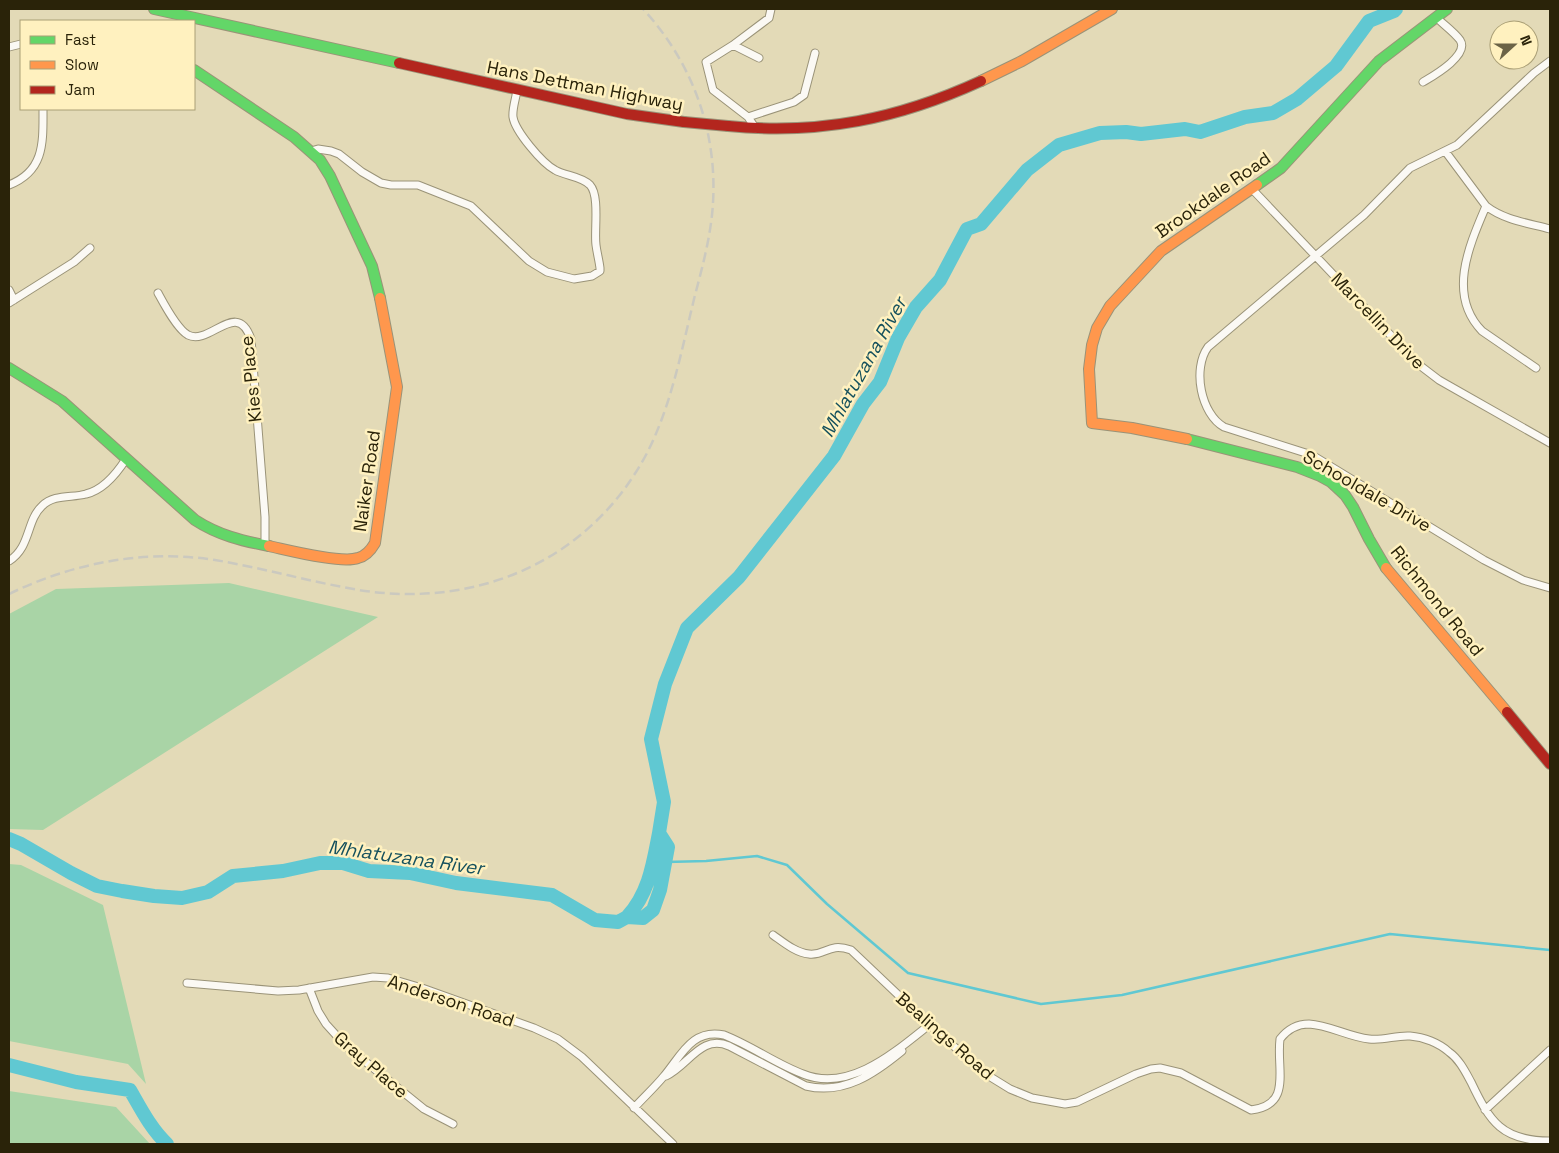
<svg xmlns="http://www.w3.org/2000/svg" width="1559" height="1153" viewBox="0 0 1559 1153" font-family="'Space Grotesk',sans-serif">
<rect width="100%" height="100%" fill="#e3dab7"/>
<path fill="#a9d4a6" d="M229 583 378 617 43 830 9 829V614L56 589Z
M9 864 21 865 103 905 146 1084 128 1064 9 1041Z
M9 1091 116 1107 150 1144H9Z"/>
<g fill="none" stroke-linecap="round" stroke-linejoin="round">
<path stroke="#60c8d2" stroke-width="2.5" d="M666 862 706 861 757 856 787 865 827 904 908 973 1041 1004 1122 995 1390 934 1550 950"/>
<path stroke="#60c8d2" stroke-width="14" d="M9 839 21 844 71 873 97 886 122 891 154 896 182 898 208 892 233 876 283 871 320 863H343L369 871 410 873 456 883 552 895 595 920 618 922 627 917 643 918 653 910 660 890 668 847 659 833 664 802 651 739 665 684 687 628 739 577 834 456 863 404 880 382 898 338 916 307 940 280 967 229 981 224 1027 170 1059 145 1100 133 1126 132 1141 134 1185 129 1200 132 1245 117 1273 113 1297 99 1336 66 1369 21 1394 11 1396 9
M627 917C649 893 653 864 659 833
M9 1065 76 1082 130 1090C141 1109 151 1129 167 1144"/>
<defs>
<path id="street" d="M733 45 769 18 771 9
M9 47 21 44
M1550 61 1534 73 1457 145 1410 168 1364 215 1208 347C1192 369 1201 414 1224 427L1312 455 1484 560 1523 580 1550 588
M1423 82C1433 76 1470 55 1460 40 1454 32 1444 25 1437 18
M748 117 713 90 706 62 733 45 759 58
M756 129 748 117 794 102 804 95 815 53
M311 151 318 149 331 151 339 154 362 172 381 183 391 185H418L471 206 529 261 547 272 574 279 592 276 600 271V268C599 260 597 253 596 245 594 231 600 196 590 185 581 176 565 176 555 170 542 163 515 131 513 117 512 109 516 98 517 90
M1445 151 1486 206C1504 220 1528 223 1550 229
M9 185C45 171 43 142 43 109
M1252 189 1418 364 1439 380 1550 443
M1486 206C1469 246 1447 295 1482 331L1536 368
M9 290 14 300
M158 293C164 304 177 329 188 335 210 346 237 298 251 339L265 517V546
M9 303 74 262 90 248
M9 561C31 547 26 521 42 506 54 494 72 498 86 494 103 490 117 473 126 459
M773 935C783 942 796 953 809 954 826 956 828 942 851 950L932 1027 984 1073 1010 1089 1032 1098 1065 1104 1077 1102 1136 1074 1151 1069 1160 1068 1181 1073 1251 1110C1293 1105 1276 1069 1280 1039 1287 1030 1297 1024 1309 1024 1329 1025 1349 1037 1369 1039 1383 1041 1396 1035 1410 1036 1424 1037 1439 1043 1449 1052 1459 1059 1465 1071 1471 1082 1490 1122 1502 1141 1550 1141
M187 983 278 991 299 990 373 977 388 978 422 988 534 1028 558 1039 582 1057 673 1144
M309 988 318 1011 326 1024 346 1046 424 1109 453 1124
M666 1076C689 1065 701 1034 729 1046L806 1086C844 1095 874 1074 902 1051
M634 1108C644 1097 655 1087 664 1076 681 1056 692 1028 724 1035 752 1046 776 1064 803 1074 849 1093 895 1052 929 1025
M1485 1110 1550 1050"/>
<path id="fast" d="M154 9 399 63
M194 70 294 137 320 160 330 176 372 266 380 298
M1257 185 1281 168 1379 61 1447 9
M9 368 62 401 195 520C218 535 242 541 269 546
M1187 439 1297 467 1320 476 1331 482 1345 495 1353 507 1369 539 1386 568"/>
<path id="slow" d="M981 81 1022 61 1112 9
M1187 439 1132 428 1092 423 1089 369 1092 345 1097 328 1110 306 1161 251 1257 185
M269 546C288 550 341 564 358 558 366 556 371 550 375 543L397 387 380 298
M1386 568 1507 712"/>
<path id="jam" d="M399 63 627 114 684 122
M728 126C820 135 898 119 981 81
M1507 712 1550 764"/>
</defs>
<use href="#street" stroke="#9a9378" stroke-width="9"/>
<use href="#fast" stroke="#9a9378" stroke-width="12"/>
<use href="#slow" stroke="#9a9378" stroke-width="12"/>
<use href="#jam" stroke="#9a9378" stroke-width="12"/>
<use href="#street" stroke="#fbf9f4" stroke-width="7"/>
<use href="#fast" stroke="#63d668" stroke-width="10"/>
<use href="#slow" stroke="#ff974d" stroke-width="10"/>
<use href="#jam" stroke="#b3261e" stroke-width="10"/>
<path stroke="#cbc9bf" stroke-width="2.5" stroke-dasharray="10 5" stroke-linecap="butt" d="M9 594C73 563 144 549 215 560 263 568 311 582 359 590 477 609 590 561 647 453 672 404 682 348 695 295 702 269 709 242 712 215 720 139 695 65 643 9"/>
<defs>
<path id="jam-bridge" d="M684 122 728 126"/>
</defs>
<use href="#jam-bridge" stroke="#9a9378" stroke-width="12" stroke-linecap="butt"/>
<use href="#jam-bridge" stroke="#b3261e" stroke-width="10"/>
</g>
<g text-anchor="middle" stroke-width="5" stroke-linejoin="round" paint-order="stroke">
<g font-size="18" fill="#2a2309" stroke="#fff1bf">
<text transform="translate(585 86) rotate(11)" y="6">Hans Dettman Highway</text>
<text transform="translate(1213 195) rotate(-35)" y="6">Brookdale Road</text>
<text transform="translate(1378 321) rotate(46)" y="6">Marcellin Drive</text>
<text transform="translate(251 379) rotate(-96)" y="6">Kies Place</text>
<text transform="translate(367 481) rotate(-82)" y="6">Naiker Road</text>
<text transform="translate(1367 491) rotate(30)" y="6">Schooldale Drive</text>
<text transform="translate(1437 601) rotate(51)" y="6">Richmond Road</text>
<text transform="translate(451 1001) rotate(18)" y="6">Anderson Road</text>
<text transform="translate(945 1036) rotate(41)" y="6">Bealings Road</text>
<text transform="translate(371 1065) rotate(41)" y="6">Gray Place</text>
</g>
<g font-size="19" font-style="italic" fill="#16515d" stroke="#fff1bf">
<text transform="translate(863 367) rotate(-61)" y="7">Mhlatuzana River</text>
<text transform="translate(406 857) rotate(8)" y="7">Mhlatuzana River</text>
</g>
</g>
<rect width="1559" height="1153" fill="none" stroke="#2a2309" stroke-width="20"/>
<rect x="20" y="20" width="175" height="90" fill="#fff1bf" stroke="#aa9f76"/>
<rect x="30" y="36" width="25" height="8" fill="#63d668" stroke="#aa9f76"/>
<text x="65" y="45" font-size="15" fill="#2a2309">Fast</text>
<rect x="30" y="61" width="25" height="8" fill="#ff974d" stroke="#aa9f76"/>
<text x="65" y="70" font-size="15" fill="#2a2309">Slow</text>
<rect x="30" y="86" width="25" height="8" fill="#b3261e" stroke="#aa9f76"/>
<text x="65" y="95" font-size="15" fill="#2a2309">Jam</text>
<g transform="translate(1514 45) rotate(69)"><circle r="24" fill="#fff1bf" stroke="#aa9f76"/>
<path d="M0-4L9 19L0 12L-9 19Z" fill="#6b6346"/>
<text y="-8" font-size="14" font-weight="bold" text-anchor="middle" fill="#2a2309">N</text>
</g>
</svg>
